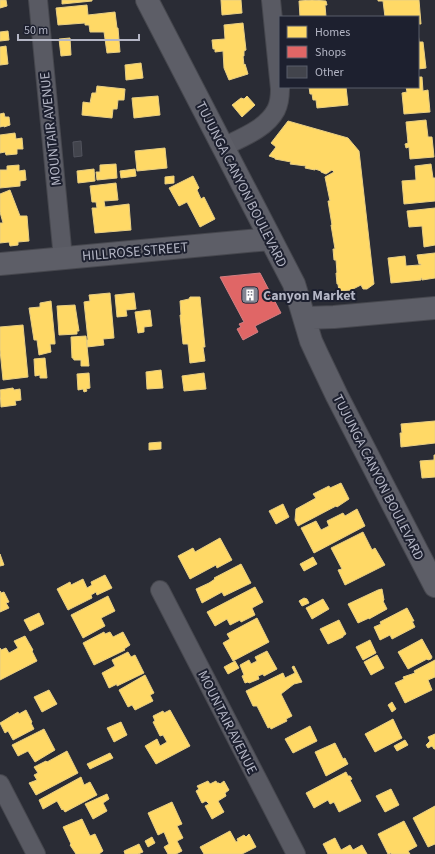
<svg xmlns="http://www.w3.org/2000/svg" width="435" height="854" viewBox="0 0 435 854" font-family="'Source Sans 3',sans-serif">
<rect width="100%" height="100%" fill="#2a2c35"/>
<path fill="#ffd966" stroke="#e8ce82" d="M0 0H6L7 6 0 8Z
M62 0H92V1L62 4Z
M221 0H241L242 13 222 15Z
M312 0 326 1 327 5H325L326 17H300L299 1Z
M378 0H419L421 24H418V17H385L383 1H378Z
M87 5 88 15 115 12 117 28H118L120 52 107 53 104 32H90L89 25H85V23L58 25 56 8Z
M243 23 246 50 244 51V56H243L244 65 245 64 248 74 229 80 224 68 223 51 215 52V49H213L212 40 225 39 224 25Z
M8 31 9 40 0 41V32Z
M418 32 419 42H423L426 68 418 69Z
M70 38 71 55 61 56 59 39Z
M6 46 8 64 0 65V47Z
M141 63 143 78 126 80 125 65Z
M418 77H422L423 91 428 90 430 112 404 114 402 93 407 92 406 87H418Z
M97 86 125 89 124 100H118L117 109H113L112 118 82 115 83 102 90 103 92 93H96Z
M309 87H346L348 105 317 108 316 100H313L312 94H310Z
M158 96 160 115 134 118 132 98Z
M247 96 255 105 242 117 232 105 241 98 244 99Z
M4 113 5 117H9L10 125 4 127V126L0 127V114Z
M426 120 428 137H432L434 157 410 159 409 147 406 148 405 144 408 143 406 122Z
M288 121 348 138 359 151 374 284 367 289H363L361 285 351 290 339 291 338 284H337L336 273H337L336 260H334L333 249H335L331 225H332L328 201H330L325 177 334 172 332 170 326 174 321 172V171L315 169V170L305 168 306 166 290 164 291 162 275 159V158L269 156 276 147 271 143Z
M15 133 16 139 22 138 23 149H17V154L6 155 5 152 0 153V135Z
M165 148 167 168 137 171 135 151Z
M116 164 117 178 97 180 96 172H100V165Z
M431 164 433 178H435V201L404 204 402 181 416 180 415 166Z
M19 165V171L25 170 26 180 20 181V186L0 188V170H7V166Z
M94 169 95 181 78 183 77 171Z
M135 169 136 176 121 178 120 171Z
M174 176V183L165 184V177Z
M193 176 199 188 197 190 201 199 204 197 215 219 200 227 187 202 179 206 169 188Z
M116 183 118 200 104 201 105 207 129 204 131 230 95 233 92 208H97L96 202H92L90 186Z
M10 190 20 216H27L29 241 18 242V245L10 246 9 242 0 243V223H3L0 212V194Z
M435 208V245L424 247 422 226 409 227 407 211Z
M435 253V278L422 280V278H421V280L391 283 388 258 405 256 406 266 419 265H421V264H419L417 255Z
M110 293 114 338 103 339 104 345 87 347V340H88L84 302 90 301 89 295Z
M134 293 136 309 126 310 127 316 117 317 115 295Z
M190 297H200L205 347H203L205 361 190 363 188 344H183L180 315H181L180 301 189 299Z
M51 301 55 342V344H50L51 352 39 355 37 340H34L29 308 40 307V303Z
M75 305 79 331H77V334L59 335 57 306Z
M150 310 152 326 144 327V332L138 333 135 312Z
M23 325 28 377 3 380 0 350V327Z
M86 336 89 366H81V360H74L73 358H72L71 337Z
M45 358 47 378H40V375L35 376 34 359Z
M161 370 163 388 147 389 146 372Z
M89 373 90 388 86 389 87 391 84 392 83 389 78 390 77 374Z
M204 373 206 389 184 391 182 376Z
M13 388 14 390 20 389 21 400 15 401 16 405 1 407 0 390Z
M435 421V443L401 447 400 433H402L401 424Z
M161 442V449L149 450V443Z
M434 455H435V477L422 478 420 461 434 460Z
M341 483 349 499 337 507 336 506 298 526 295 520 296 509 316 498 313 494 329 486 330 488Z
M283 504 289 517 276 524 269 511Z
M357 509 365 526 314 553 301 528 316 521 321 530 329 526 327 521 343 513 345 516Z
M363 532 372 550 375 548 385 565 345 585 338 570 342 569 331 548Z
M220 538 232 560 217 568 216 565 190 579 178 556 193 548 195 552Z
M0 554 4 565 0 566Z
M313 557 317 564 304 571 300 564Z
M241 564 251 583 224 596 222 592 202 603 196 589 209 583 215 579 214 578Z
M105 575 112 588 97 595 96 592 91 595 92 598 68 610 57 589 70 582 71 585 83 579 87 588 92 585 91 582Z
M255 587 263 602 252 608 255 615 241 622 240 620 230 625 227 619 215 626 207 612Z
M382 589 384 600 383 601 387 609 369 619V618L358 623 348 604 378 590Z
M0 591 1 593 4 592 9 602 6 603 9 608 0 612Z
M108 596 115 611 101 618 105 626 83 638 71 615Z
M304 598 307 599 309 603 302 606 299 601Z
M323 599 329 609 312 619 306 608Z
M407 608 414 621H412L415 627 392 639 390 635 380 640 374 627 381 624 380 622Z
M39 613 44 624 30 631 24 620Z
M257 618 269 642 233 661 223 643 230 639 227 634Z
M339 620 346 634 343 636V637L328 644 320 629Z
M104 632 105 634 110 632 113 637 123 632 130 645 124 649 125 650 94 665 83 643Z
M25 636 33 650 32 651 37 661 0 680V648L1 650 6 648 9 653 18 648 14 641Z
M422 639 432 657 431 659 428 660 427 659 408 669 398 652Z
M370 640 376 653 363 660 356 647Z
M267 651 277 669 264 676 263 674 258 676 259 679 249 683 248 682 245 683 242 676 244 675 240 665 249 660 251 664 257 661 255 657Z
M128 652 131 657 135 655 144 673 117 686V684L109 688 102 673 115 666 112 660Z
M377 655 384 668 371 675 364 662Z
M435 660V677L428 680 432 690 405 703 395 683 404 679 403 677 415 673 414 671Z
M235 661 239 668 228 674 224 667Z
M294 666 302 682 294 684 281 694 292 716 286 719 287 721 271 729 270 727 268 728 257 706H253L246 691 283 673 285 678 295 673 292 667Z
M145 675 154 693 150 695 153 701 135 710 132 705 128 707 119 690Z
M49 690 57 704 42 712 34 697Z
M392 702 396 709 392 712 388 705Z
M26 710 32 722 31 723 34 729 13 740 8 731 5 733 0 723 18 712 19 714Z
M170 710 190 746 156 764 145 746 157 739 160 746 167 742 163 735 160 736 153 722 155 721 153 716 163 711 164 713Z
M393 719 402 738 375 752 365 734Z
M121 722 127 735 114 742 107 728Z
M310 726 317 741 293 753 285 739Z
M44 729 55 750 35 762 28 751 18 756 12 745Z
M435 734V749H434L432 746 428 748 426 745 430 741 428 737Z
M405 740 408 745 397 751 394 746Z
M335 743 343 759 345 758 348 764 326 776 315 752Z
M67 751 78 773 36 795 29 783 37 780 34 775 38 773 34 767 46 761 47 762Z
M110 753 113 758 90 769 87 764Z
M346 772 348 776H350L352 779 350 780 361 801 339 812 334 802 330 804 328 800 314 808 306 793Z
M81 777 84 785 90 782 97 795 65 812 63 809 62 810 57 801 43 809 39 800Z
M208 781 210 784 216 781 217 783H219L220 784 224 781 229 790 225 793 226 796 218 801 224 812 212 819 205 806 209 804 206 801 202 803 196 791 199 789 197 786Z
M391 789 399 805 385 812 376 796Z
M107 794 109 799 103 803 107 811 93 819 85 804Z
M172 802 182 824 177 826 183 838 177 841 182 851 176 854H168L164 847 169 844 164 832 158 835 148 813Z
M435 806V844L428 847 413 818Z
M82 819 90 836 95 834 103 851 99 854H76L70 845 71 844 63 827Z
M404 821 417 846 408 851 410 854H392L391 853 388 854 378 834Z
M230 831 236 842 238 841 237 839 244 835 246 837 249 834 256 847 242 854H204L200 847Z
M152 837 155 843 148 847 145 841Z
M335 838 341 850 350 845 353 850 362 845 367 854H328L323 844Z
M139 844 143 852 138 854H125L124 851Z"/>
<path fill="#e06666" stroke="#d37e82" d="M260 273 281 313 255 326 258 332 243 340 237 329 241 327 239 324 244 322 220 277Z"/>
<path fill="#42444c" stroke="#51535d" d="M81 141 82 156 74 157 73 142Z"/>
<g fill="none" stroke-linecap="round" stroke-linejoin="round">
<defs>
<path id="street" d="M38 0 63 258
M223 147C241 138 266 129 276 110 279 104 280 96 280 89L271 0
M160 590 296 854
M0 784 36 854"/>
<path id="secondary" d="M147 0 294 284 311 341 317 354 337 396 435 586
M0 264 270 239
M305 318 334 317 435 308"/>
</defs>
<use href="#street" stroke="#46474e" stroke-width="20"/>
<use href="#secondary" stroke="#46474e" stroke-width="24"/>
<use href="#street" stroke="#595a63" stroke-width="18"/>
<use href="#secondary" stroke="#5d5e67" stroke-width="22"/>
</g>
<defs>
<symbol id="building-square" viewBox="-11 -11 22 22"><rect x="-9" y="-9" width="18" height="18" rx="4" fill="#848693" stroke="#1d202f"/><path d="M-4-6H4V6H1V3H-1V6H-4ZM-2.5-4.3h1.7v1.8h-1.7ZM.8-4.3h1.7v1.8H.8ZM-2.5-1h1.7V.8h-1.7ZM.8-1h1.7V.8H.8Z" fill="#fff"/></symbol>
</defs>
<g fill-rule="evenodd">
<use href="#building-square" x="240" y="285" width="20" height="20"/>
</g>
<g text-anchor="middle" stroke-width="4" stroke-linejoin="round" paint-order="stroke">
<g font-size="14" fill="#b4b6c5" stroke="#1d202f">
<text transform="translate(50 129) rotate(-96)" y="5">MOUNTAIR AVENUE</text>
<text transform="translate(242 184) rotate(63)" y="5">TUJUNGA CANYON BOULEVARD</text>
<text transform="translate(135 251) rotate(-5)" y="5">HILLROSE STREET</text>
<text transform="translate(379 477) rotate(63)" y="5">TUJUNGA CANYON BOULEVARD</text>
<text transform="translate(228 722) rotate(63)" y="5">MOUNTAIR AVENUE</text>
</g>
<g font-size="14" font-weight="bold" fill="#b4b6c5" stroke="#1d202f" text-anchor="start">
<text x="263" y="300">Canyon Market</text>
</g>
</g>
<rect x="279" y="16" width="140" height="72" fill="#1d202f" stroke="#595c6b"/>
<rect x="287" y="26" width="20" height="12" fill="#ffd966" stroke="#595c6b"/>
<text x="315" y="36" font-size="12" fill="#b4b6c5">Homes</text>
<rect x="287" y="46" width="20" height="12" fill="#e06666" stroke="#595c6b"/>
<text x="315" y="56" font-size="12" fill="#b4b6c5">Shops</text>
<rect x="287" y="66" width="20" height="12" fill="#42444c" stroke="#595c6b"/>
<text x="315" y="76" font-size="12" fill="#b4b6c5">Other</text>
<path d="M18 34v6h121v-6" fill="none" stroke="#b4b6c5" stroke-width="2"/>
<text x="24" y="34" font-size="12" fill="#b4b6c5" stroke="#1d202f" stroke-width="3" paint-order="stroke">50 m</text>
</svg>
